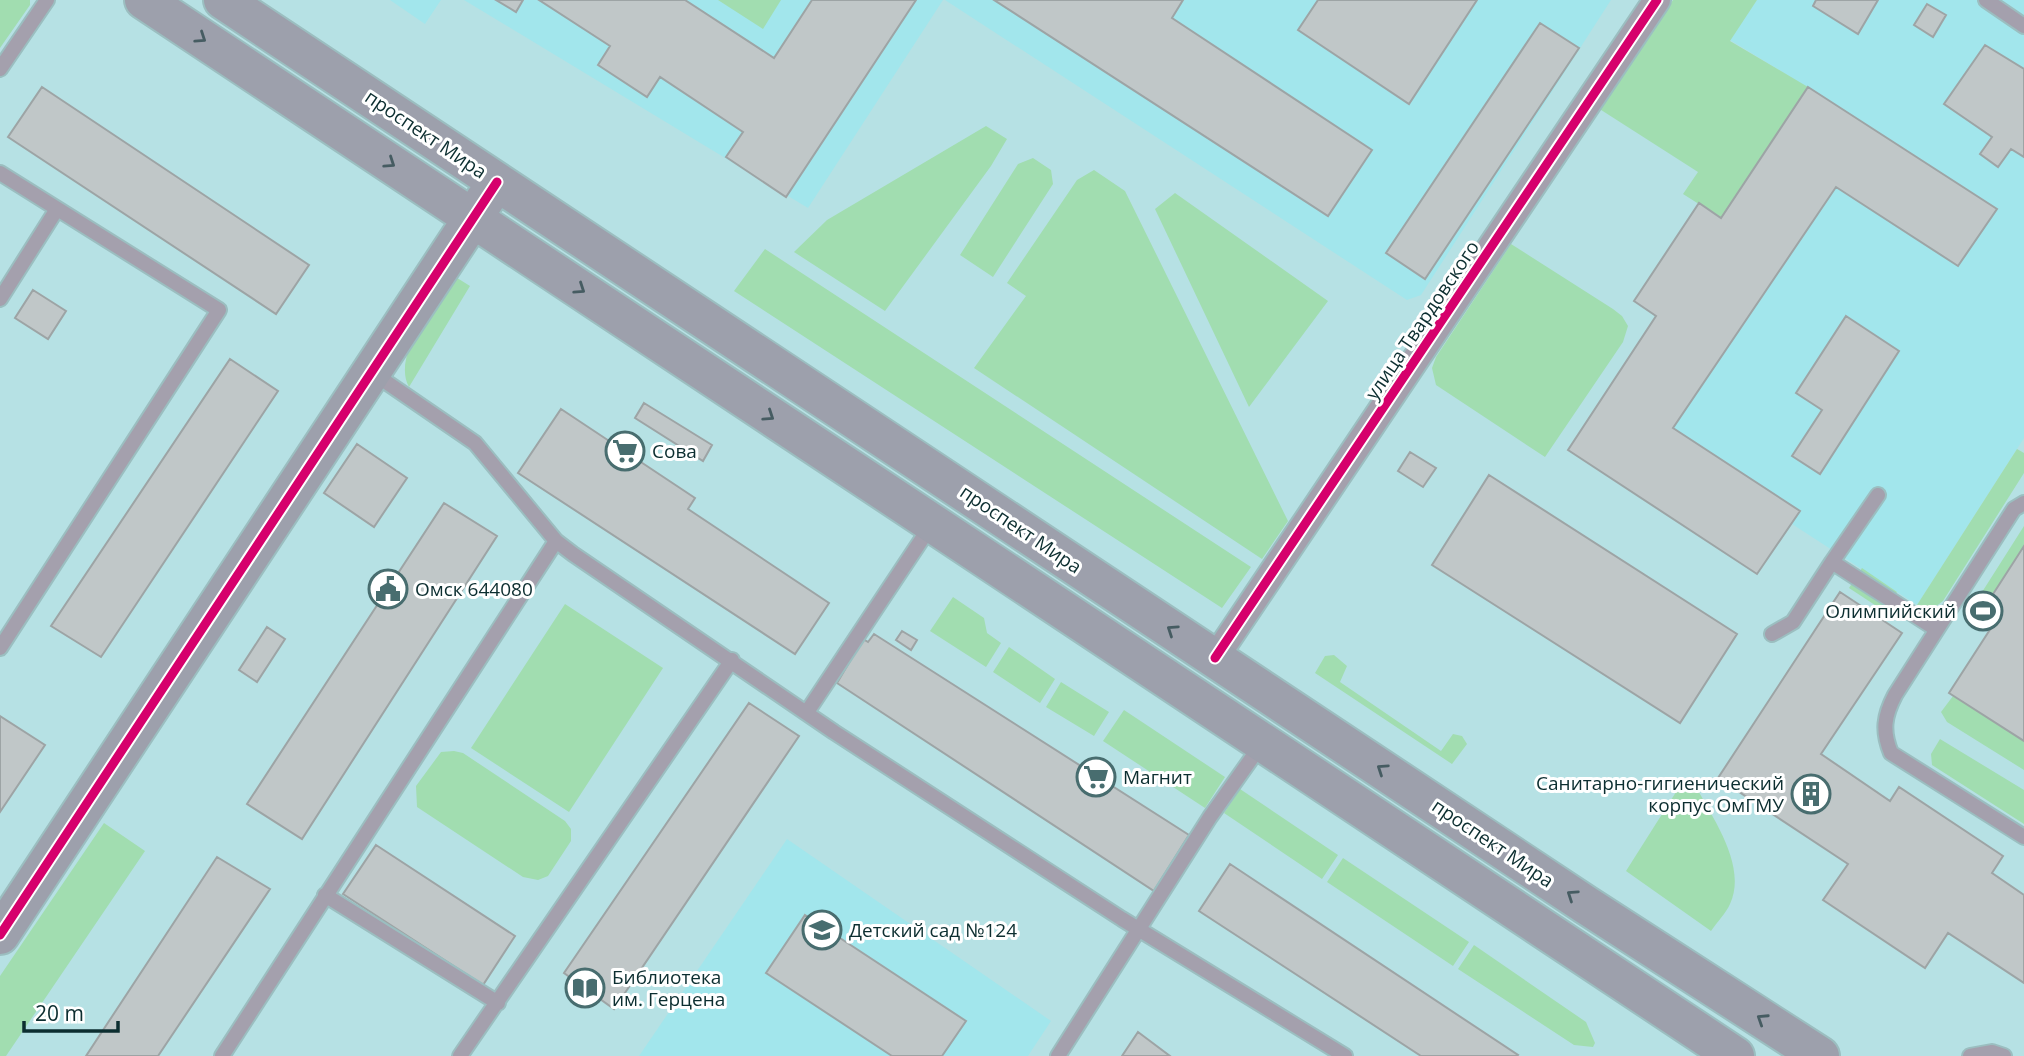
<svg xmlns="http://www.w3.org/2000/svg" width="2024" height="1056" viewBox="0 0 2024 1056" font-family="'Open Sans',sans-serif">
<rect width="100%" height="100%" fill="#b6e1e4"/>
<path fill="#a2e6ec" d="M390 0H441L425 24Z
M464 0H943L808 208Z
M945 0H1611L1421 295 1407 300Z
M1757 0H2024V438L1917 605 1792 524 1757 574 1568 450 1656 316 1634 301 1699 203 1722 217 1807 87 1730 40Z
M787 839 1051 1021 1028 1056H639Z"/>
<path fill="#a1ddb0" d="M0 0H30V5L0 48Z
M718 0H781L763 29Z
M1673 0H1757L1730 41 1808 87 1721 218 1683 194 1698 172 1598 108Z
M986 126 1007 139 991 166 885 311 794 252 827 220Z
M1033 158 1051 170 1053 184 993 277 960 255 1018 164Z
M1094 170 1125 191 1288 521 1262 559 974 368 1026 296 1007 283 1077 180Z
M1175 193 1328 301 1249 407 1155 209Z
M1511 244 1613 309 1622 316 1628 326 1623 342 1545 457 1436 385 1432 368 1436 357Z
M765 249 1251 567 1222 608 734 291Z
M454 276 470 286 409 387C391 354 437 304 454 276Z
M2017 449 2024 453V473L1943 601 1931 610 1917 605Z
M2024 526V546L1984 608 1977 600Z
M1862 568 1897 592 1884 611 1849 588Z
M953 597 984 618 987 633 1001 643 986 667 930 631Z
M565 604 663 668 569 812 471 748Z
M1009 647 1055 679 1040 703 993 672Z
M1334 655 1347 666 1340 682 1441 751 1453 734 1462 736 1467 744 1452 764 1315 673 1325 656Z
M1061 682 1109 712 1094 736 1046 707Z
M1953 696 2024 741V770L1947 722 1941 712Z
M1124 710 1225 777 1205 808 1103 741Z
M1940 739 2024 790V824L1932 765 1931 754Z
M454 751 463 753 565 821 571 829V841L548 876 538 880 523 877 417 807 416 786 441 752Z
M1683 781 1694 783C1711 816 1748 865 1730 904 1726 913 1717 922 1711 931L1626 871Z
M1240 789 1338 855 1322 879 1224 813Z
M104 823 145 851 6 1056H0V976Z
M1343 858 1469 942 1453 966 1327 882Z
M1474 945 1586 1022 1595 1043 1593 1047 1574 1045 1458 969Z"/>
<path fill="#c0c7c8" stroke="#9da4a5" stroke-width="2" d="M496 0H523L516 12Z
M539 0H685L774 58 812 0H916L786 197 726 157 743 132 660 77 647 97 598 65 610 46Z
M994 0H1183L1172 18 1372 150 1328 216Z
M1318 0H1477L1409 104 1298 30Z
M1816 0H1878L1858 34 1813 6Z
M1927 4 1946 15 1933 37 1914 25Z
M1540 23 1579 48 1425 279 1386 253Z
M1985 45 2024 69V157L2011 149 1998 167 1980 154 1992 137 1944 104Z
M42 87 309 265 276 314 8 137Z
M1808 87 1997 209 1958 266 1836 187 1673 428 1800 511 1757 574 1568 450 1656 316 1634 301 1699 203 1721 218Z
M33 290 66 311 48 339 15 318Z
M1846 316 1899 351 1820 474 1792 456 1822 410 1796 393Z
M230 359 278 391 101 657 51 626Z
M644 403 712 445 703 461 635 418Z
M561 409 695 498 688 509 829 603 795 654 518 473Z
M357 444 407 478 374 527 324 493Z
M1410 452 1436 468 1423 487 1398 471Z
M1489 475 1737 634 1680 723 1432 565Z
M444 503 497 536 302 839 247 804Z
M2024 546V741L1949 693 1991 628 1977 619Z
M1840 592 1902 633 1821 754 1890 801 1899 787 2003 856 1992 873 2024 895V983L1948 933 1925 968 1823 900 1848 864 1718 778Z
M267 627 285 639 257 682 239 670Z
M902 631 917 640 911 650 896 640Z
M874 634 1189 835 1154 891 837 683 863 639 868 642Z
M749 703 799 736 614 1009 564 973Z
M0 716 45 745 0 812Z
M376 845 515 936 483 985 343 894Z
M217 857 270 889 158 1056H86Z
M1230 864 1518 1055 1517 1056H1421L1199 911Z
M805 915 966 1021 942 1056H892L766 973Z
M1138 1032 1170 1056H1122Z"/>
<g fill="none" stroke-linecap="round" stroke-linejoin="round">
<defs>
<path id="lane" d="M1986 0 2024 26
M0 69 47 0
M0 173 219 310 0 648
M0 299 57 209
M373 373 475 443 556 541 573 554 834 732 1122 919 1345 1056
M2024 503 2014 509 1895 695C1884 716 1882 731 1891 753L2024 837
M1832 562 1878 495
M1772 634 1793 622 1832 562 1936 629
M807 712 932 524
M325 895 498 1003
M222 1056 556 541
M460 1056 732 660
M1058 1056 1210 817 1261 745
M1970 1056 1992 1052 2004 1056"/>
<path id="street" d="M1215 658 1657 0"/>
<path id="secondary" d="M144 0 1735 1056
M223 0 1586 905 1820 1056
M0 935 486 198"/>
</defs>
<use href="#lane" stroke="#9bbec0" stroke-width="18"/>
<use href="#street" stroke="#9bbec0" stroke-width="30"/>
<use href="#secondary" stroke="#9bbec0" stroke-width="42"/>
<use href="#lane" stroke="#a4a0ad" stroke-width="14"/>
<use href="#street" stroke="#a4a0ad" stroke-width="26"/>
<use href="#secondary" stroke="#9da0ac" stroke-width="38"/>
<defs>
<path id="cycleway" d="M1215 658 1657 0
M0 935 497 182"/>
</defs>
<use href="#cycleway" stroke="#fff" stroke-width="13"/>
<use href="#cycleway" stroke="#d6006c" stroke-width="9"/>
</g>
<defs><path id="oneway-chevron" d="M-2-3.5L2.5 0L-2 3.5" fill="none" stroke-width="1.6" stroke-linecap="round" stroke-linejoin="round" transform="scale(1.75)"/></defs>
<g stroke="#465c62">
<use href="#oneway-chevron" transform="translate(201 38) rotate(34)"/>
<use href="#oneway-chevron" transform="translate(390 163) rotate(34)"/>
<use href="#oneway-chevron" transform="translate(580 289) rotate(34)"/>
<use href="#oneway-chevron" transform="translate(769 416) rotate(34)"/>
<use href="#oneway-chevron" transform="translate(1172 630) rotate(-146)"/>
<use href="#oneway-chevron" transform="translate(1382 769) rotate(-146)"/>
<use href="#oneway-chevron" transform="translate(1572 895) rotate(-146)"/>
<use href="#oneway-chevron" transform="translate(1762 1019) rotate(-147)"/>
</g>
<defs>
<symbol id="supermarket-ring" viewBox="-11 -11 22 22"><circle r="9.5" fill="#fff" stroke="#486d6f" stroke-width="1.5"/><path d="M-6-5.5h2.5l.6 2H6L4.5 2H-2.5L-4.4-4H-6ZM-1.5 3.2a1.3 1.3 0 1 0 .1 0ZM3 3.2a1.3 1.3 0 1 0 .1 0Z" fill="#486d6f"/></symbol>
<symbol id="civic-ring" viewBox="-11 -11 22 22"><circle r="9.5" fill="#fff" stroke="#486d6f" stroke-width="1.5"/><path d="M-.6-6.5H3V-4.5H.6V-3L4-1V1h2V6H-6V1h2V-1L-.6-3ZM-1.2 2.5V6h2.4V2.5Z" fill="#486d6f"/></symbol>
<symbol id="stadium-ring" viewBox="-11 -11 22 22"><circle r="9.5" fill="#fff" stroke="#486d6f" stroke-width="1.5"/><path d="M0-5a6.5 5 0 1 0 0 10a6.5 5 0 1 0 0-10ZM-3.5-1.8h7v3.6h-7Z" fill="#486d6f"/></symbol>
<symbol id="building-ring" viewBox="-11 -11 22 22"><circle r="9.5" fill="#fff" stroke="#486d6f" stroke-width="1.5"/><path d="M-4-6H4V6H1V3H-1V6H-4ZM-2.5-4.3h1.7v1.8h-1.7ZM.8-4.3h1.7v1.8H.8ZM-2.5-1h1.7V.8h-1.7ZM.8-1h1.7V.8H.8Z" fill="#486d6f"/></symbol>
<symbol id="school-ring" viewBox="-11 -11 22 22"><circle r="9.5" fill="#fff" stroke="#486d6f" stroke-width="1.5"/><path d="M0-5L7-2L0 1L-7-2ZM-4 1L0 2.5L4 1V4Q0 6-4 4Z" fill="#486d6f"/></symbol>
<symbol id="library-ring" viewBox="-11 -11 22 22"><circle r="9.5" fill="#fff" stroke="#486d6f" stroke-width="1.5"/><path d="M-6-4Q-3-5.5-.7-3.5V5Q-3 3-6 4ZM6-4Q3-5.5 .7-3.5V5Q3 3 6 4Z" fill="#486d6f"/></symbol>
</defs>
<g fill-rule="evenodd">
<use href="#supermarket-ring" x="603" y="429" width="44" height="44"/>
<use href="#civic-ring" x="366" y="567" width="44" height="44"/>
<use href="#stadium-ring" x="1961" y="589" width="44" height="44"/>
<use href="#supermarket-ring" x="1074" y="755" width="44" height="44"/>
<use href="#building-ring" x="1789" y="772" width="44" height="44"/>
<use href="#school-ring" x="800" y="908" width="44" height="44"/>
<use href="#library-ring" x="563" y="966" width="44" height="44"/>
</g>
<g text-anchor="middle" stroke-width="6" stroke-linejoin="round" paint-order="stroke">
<g font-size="19" fill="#0c2e30" stroke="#fff">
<text transform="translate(426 134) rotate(34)" y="7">проспект Мира</text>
<text transform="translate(1422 320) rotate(-56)" y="7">улица Твардовского</text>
<text transform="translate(1021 529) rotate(34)" y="7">проспект Мира</text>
<text transform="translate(1493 843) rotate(34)" y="7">проспект Мира</text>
</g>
<g font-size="19" fill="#0c2e30" stroke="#fff" text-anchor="start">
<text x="652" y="458">Сова</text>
<text x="415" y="596">Омск 644080</text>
<text x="1956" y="618" text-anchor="end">Олимпийский</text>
<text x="1123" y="784">Магнит</text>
<text x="1784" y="790" text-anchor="end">Санитарно-гигиенический<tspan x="1784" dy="22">корпус ОмГМУ</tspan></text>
<text x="849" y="937">Детский сад №124</text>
<text x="612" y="984">Библиотека<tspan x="612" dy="22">им. Герцена</tspan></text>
</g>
</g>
<path d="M24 1021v10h94v-10" fill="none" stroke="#0c2e30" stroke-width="3.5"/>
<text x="35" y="1021" font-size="21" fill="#0c2e30" stroke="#ffffff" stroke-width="5" paint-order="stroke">20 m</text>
</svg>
